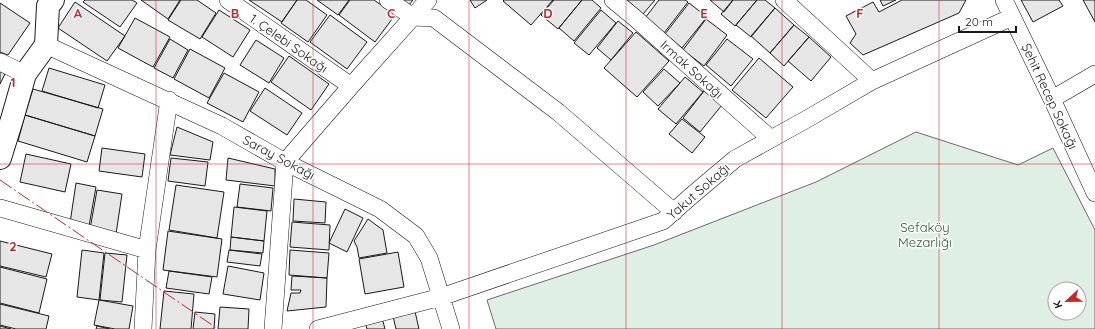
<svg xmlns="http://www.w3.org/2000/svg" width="1095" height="329" viewBox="0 0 1095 329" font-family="Quicksand,sans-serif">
<rect width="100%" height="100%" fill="#fff"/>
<path fill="#e0efe3" stroke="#6a6a6a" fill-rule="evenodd" d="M916 132 1018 165 1053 148 1095 230V329H496L487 300 654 245 816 182ZM1055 289H1079V313H1055Z"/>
<path fill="#e6e6e6" stroke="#1a1a1a" d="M85 0H132L137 3 120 27 83 2Z
M141 0H180L168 19Z
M181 0H197L216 13 200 39 168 20Z
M249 0H297L282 22Z
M297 0H306L327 15 308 42 281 23Z
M317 0H349L338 15Z
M350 0H374L395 15 375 42 339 15Z
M401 0H413L408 6Z
M470 0H487L475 8Z
M504 0H553L531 25 503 1Z
M554 0H582L558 29 541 15Z
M582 0H592L601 8 574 41 559 28Z
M627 0H655L643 14Z
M659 0H685L688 2 664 33 645 18Z
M710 0H733L724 12Z
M733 0H757L735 26 721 14Z
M757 0H765L775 8 751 37 736 25Z
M880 0H896L883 6Z
M902 0H966L959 13 863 55 850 43 856 34 846 16 873 2 879 12Z
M1021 0H1059L1063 6 1033 22Z
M1083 0H1095V22Z
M75 2 125 36 107 61 58 28Z
M0 3 30 23 8 55 0 52Z
M689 3 707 17 682 48 665 34Z
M775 8 794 25 770 53 751 36Z
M219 10 250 30 233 57 202 37Z
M601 10 616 23 589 55 574 43Z
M330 15 367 42 347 69 310 42Z
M135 18 170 37 153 67 118 48Z
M706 19 727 35 704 66 683 50Z
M618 21 633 33 611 60 597 48Z
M794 25 809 37 784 66 770 53Z
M636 32 669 61 637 97 604 68Z
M809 37 831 57 811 81 788 61Z
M170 39 188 50 173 78 154 68Z
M727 39 753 59 731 86 706 65Z
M256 40 284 58 269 83 240 65Z
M190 49 225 68 209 98 174 79Z
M289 56 329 84 311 110 271 82Z
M759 58 793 87 766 118 732 90Z
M49 68 105 85 98 108 42 91Z
M664 69 680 83 658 106 643 92Z
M0 71 5 74 0 84Z
M224 73 259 92 243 122 207 103Z
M685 77 703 92 676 124 658 109Z
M265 88 302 113 287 135 250 111Z
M33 89 103 109 95 136 25 115Z
M704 91 722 105 700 132 683 118Z
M25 115 95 136 87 162 18 141Z
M682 119 705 137 692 153 669 134Z
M177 127 213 142 210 160 170 155Z
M102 148 145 154 142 177 99 171Z
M26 154 71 164 65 192 20 182Z
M171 158 208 162 205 186 168 181Z
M228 158 275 169V186L226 180Z
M76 183 96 187 89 226 70 223Z
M240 184 273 188 271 211 237 207Z
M176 185 224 192 217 238 169 230Z
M97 190 122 194 116 234 90 229Z
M294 199 326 202 325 223 293 221Z
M234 207 267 211 264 241 231 237Z
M345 209 363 218 347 252 329 243Z
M368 219 383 230 387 253 359 258 357 247 354 241Z
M292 222 330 225 329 250 290 247Z
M168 231 222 239 217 277 163 270Z
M231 237 264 241 263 253 230 250Z
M0 241 52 254 46 277 0 266Z
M82 250 104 253 99 300 77 297Z
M229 250 262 254 260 266 227 262Z
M290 250 329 253 327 278 289 275Z
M398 252 404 287 365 294 359 259Z
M105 253 127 255 122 302 100 300Z
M228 266 264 273 260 300 223 294Z
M0 267 47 279 39 313 0 303Z
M169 271 212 277 209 294 166 288Z
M292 276 327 278 326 307 287 311 291 293H300L301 290H291Z
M164 291 194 294 191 329H160Z
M99 300 133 306 129 329H115L94 325Z
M0 304 49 316 46 329H16L0 325Z
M220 307 249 309 248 329H218Z
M414 307 419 329H396L392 312Z
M195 312 215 314 214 329H193Z
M382 318 385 329H367L365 322Z
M0 326 11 329H0Z
M97 326 110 329H96Z"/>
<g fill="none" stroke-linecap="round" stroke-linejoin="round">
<defs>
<path id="street" d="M228 0 351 86
M388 0 413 17 434 18 558 112 674 212
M613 0 635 18 771 139
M784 0 872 81
M1004 0 1052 99 1095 193
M46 45 222 126 285 162 380 209 416 236 429 258 451 329
M0 62 25 74
M1052 99 1095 74
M0 208 147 250
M143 329 147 250 169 100
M273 329 285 162 351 86 428 0
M318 329 441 297 663 221 690 197 735 159 807 119 872 81 1012 17"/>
<path id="secondary" d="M0 158 13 116 25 74 46 45 48 6 53 0"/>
</defs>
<use href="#street" stroke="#1a1a1a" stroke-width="18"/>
<use href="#secondary" stroke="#1a1a1a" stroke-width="24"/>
<use href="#street" stroke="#fff" stroke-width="17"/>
<use href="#secondary" stroke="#fff" stroke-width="22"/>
<path stroke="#c62828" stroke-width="1" stroke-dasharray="14 3 2 3" stroke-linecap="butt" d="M0 180 218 329"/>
</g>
<path fill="none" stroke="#c62828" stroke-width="1" stroke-opacity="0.55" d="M156 0V329M313 0V329M469 0V329M626 0V329M782 0V329M939 0V329M0 164H1095"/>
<g text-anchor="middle" stroke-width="3" stroke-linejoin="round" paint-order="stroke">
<g font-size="13" fill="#1a1a1a" stroke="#fff">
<text transform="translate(289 43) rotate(35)" y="5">1. Çelebi Sokağı</text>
<text transform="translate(692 69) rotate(42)" y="5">Irmak Sokağı</text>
<text transform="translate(1050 96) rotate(65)" y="5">Şehit Recep Sokağı</text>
<text transform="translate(279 157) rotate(28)" y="5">Saray Sokağı</text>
<text transform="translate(698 191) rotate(-41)" y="5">Yakut Sokağı</text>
</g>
<g font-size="13" fill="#2b5a34" stroke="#fff">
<text x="925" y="232">Sefaköy<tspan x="925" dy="15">Mezarlığı</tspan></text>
</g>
</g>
<g font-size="13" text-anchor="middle" font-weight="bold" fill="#c62828" stroke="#fff" stroke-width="3" stroke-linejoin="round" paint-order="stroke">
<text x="78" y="18">A</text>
<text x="235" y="18">B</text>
<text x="391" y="18">C</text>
<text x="548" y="18">D</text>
<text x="704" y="18">E</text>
<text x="860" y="18">F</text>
<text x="13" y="87">1</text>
<text x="13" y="251">2</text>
</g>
<g transform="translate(1067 301) rotate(248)"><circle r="19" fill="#ffffff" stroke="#a3a3a3"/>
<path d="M0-3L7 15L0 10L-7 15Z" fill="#c62828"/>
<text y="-6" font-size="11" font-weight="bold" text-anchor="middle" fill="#1a1a1a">K</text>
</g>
<path d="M959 26v6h57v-6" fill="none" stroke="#1a1a1a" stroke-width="2"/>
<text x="965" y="26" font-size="12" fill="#1a1a1a" stroke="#ffffff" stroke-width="3" paint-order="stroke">20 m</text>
</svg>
